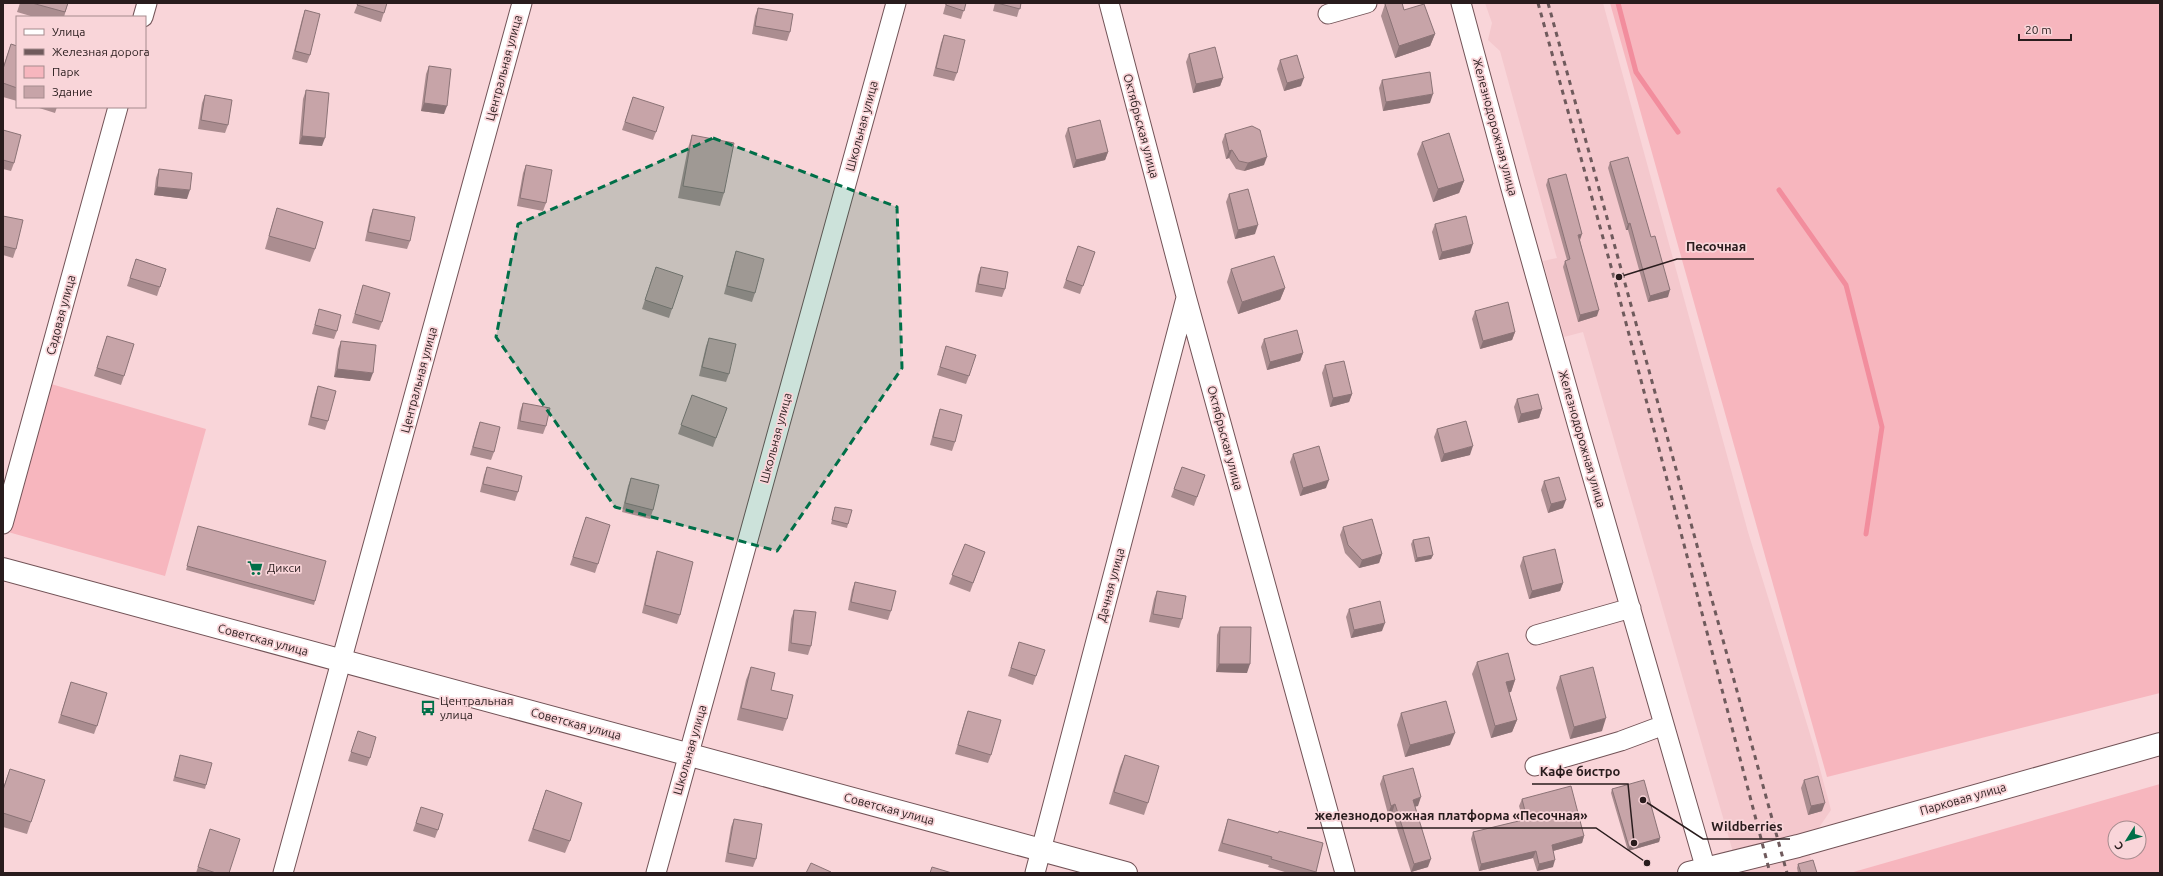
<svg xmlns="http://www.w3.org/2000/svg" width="2163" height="876" viewBox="0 0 2163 876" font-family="Ubuntu,sans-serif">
<rect width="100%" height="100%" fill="#f9d5d9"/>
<path fill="#f4c8cd" d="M1485 3H1603L1748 532 1814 747 1831 810 1807 845 1815 873H1739L1583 332 1564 337 1543 261 1557 258 1556 255 1500 51 1488 40 1492 23Z"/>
<path fill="#f7b6be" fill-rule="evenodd" d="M1610 3H2160V693L1827 777Z
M51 384 206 429 165 576 8 532Z
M2160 784V873H1850ZM2115 828H2139V852H2115Z"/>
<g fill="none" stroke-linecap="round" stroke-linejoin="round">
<path stroke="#f28d9d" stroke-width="5" d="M1618 3 1636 72 1678 132
M1779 190 1846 285 1882 427 1866 534"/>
<defs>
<path id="minor" d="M1109 3 1186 296 1345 873
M1461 3 1510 185 1578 427 1707 873
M1328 14 1367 3
M143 17 147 3
M3 524 118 107
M1536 635 1631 608
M1535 766 1621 741 1664 725
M283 873 522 3
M656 873 896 3
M1035 873 1186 298"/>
<path id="major" d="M3 569 1126 873
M1689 873 1798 846 2160 744"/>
</defs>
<use href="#minor" stroke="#725357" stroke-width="21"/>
<use href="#major" stroke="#725357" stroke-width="24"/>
<use href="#minor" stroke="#fff" stroke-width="19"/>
<use href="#major" stroke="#fff" stroke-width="22"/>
<path stroke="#6f5a5c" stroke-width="3" stroke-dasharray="5 5" stroke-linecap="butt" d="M1538 3 1615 281 1770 873
M1548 3 1787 873"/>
</g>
<path fill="#ab8d90" d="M20 3H68L64 17H34L17 12Z
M358 3H387L381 22 354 13Z
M946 3H966L961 19 943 14Z
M995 3H1021L1017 17 993 11Z
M1385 4 1404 10 1435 34 1430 46 1395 58 1381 16Z
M758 8 790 32 787 41 752 34 755 16Z
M305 10 310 55 307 63 292 59 302 19Z
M944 35 957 73 954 81 933 76 941 43Z
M11 44 17 46V101L3 97V67Z
M1189 54 1223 78 1220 86 1193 93 1186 62Z
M1280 60 1301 86 1284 91 1277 69Z
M429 66 444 114 421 111 426 74Z
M1382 80 1430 103 1383 111 1379 88Z
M306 90 322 146 299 144 303 99Z
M205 95 228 125 225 133 198 129 202 103Z
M633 97 656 132 653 140 622 130Z
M36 107H57L55 113Z
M1068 128 1108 152 1105 160 1073 168 1065 136Z
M3 130 14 163 11 171 3 169Z
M1225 134 1264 165 1244 171 1236 169 1229 158 1226 159 1222 142Z
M692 135 724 193 720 206 678 198 688 148Z
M1422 142 1464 181 1459 193 1433 202 1417 154Z
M1610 162 1668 297 1648 302 1628 230H1626L1608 168Z
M526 165 546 203 543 211 517 206 523 173Z
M159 169 187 199 154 195 156 178Z
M1548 179 1580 240 1597 316 1578 322 1563 267 1565 261 1567 260 1546 185Z
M1229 194 1255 234 1235 239 1226 202Z
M277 208 315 249 310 262 265 249 273 221Z
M373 209 410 241 407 249 365 241 370 217Z
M3 216 16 249 13 258 3 255Z
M1435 224 1470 253 1439 260 1432 232Z
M1078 246 1095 252 1080 294 1063 288Z
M736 251 755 293 752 302 724 294 733 260Z
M136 259 166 269 157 296 127 286Z
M981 267 1005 289 1002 297 975 292 978 275Z
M1231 269 1285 288 1280 300 1238 314 1227 282Z
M653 275 672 309 669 318 642 309Z
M363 285 382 322 379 330 352 323Z
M319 309 337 331 334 339 312 334Z
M1475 311 1515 332 1512 340 1480 349 1472 319Z
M107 336 124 376 121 385 94 376Z
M709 338 729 374 726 382 699 376 706 346Z
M1264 339 1303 353 1300 361 1267 370 1261 347Z
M341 341 370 381 334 377 338 349Z
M946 346 969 376 966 384 937 375Z
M1325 365 1352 394 1349 402 1330 407 1322 373Z
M318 386 328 421 325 430 308 425 315 395Z
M692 395 727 408 713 447 678 434Z
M1517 399 1542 409 1539 418 1518 423 1514 407Z
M523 403 546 426 543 434 517 429 520 411Z
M940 409 955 442 952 451 930 445 937 418Z
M480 422 494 452 491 460 470 455 477 430Z
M1437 429 1470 455 1441 462 1434 437Z
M1293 454 1326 488 1300 496 1290 462Z
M487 467 518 492 515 501 480 492 484 475Z
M1182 467 1205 475 1194 506 1171 497Z
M631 478 653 510 650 519 622 512 628 486Z
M1544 481 1563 508 1548 513 1541 490Z
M835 507 848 524 847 528 831 524Z
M586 517 598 564 595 573 570 565Z
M198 526 315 601 314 605 186 570Z
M1343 527 1382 554 1379 563 1359 568 1345 553 1340 535Z
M1413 540 1433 555 1431 559 1415 562 1411 544Z
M965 544 985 552 970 592 949 584Z
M657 551 680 615 677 624 642 613 654 560Z
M1523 557 1563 583 1560 591 1529 599 1520 566Z
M855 582 891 611 888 620 848 610 852 590Z
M1157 591 1182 619 1179 628 1149 622 1154 599Z
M1349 609 1382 631 1351 638 1346 617Z
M794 610 811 646 808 655 788 651 791 619Z
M1220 627 1247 673 1216 672 1217 635Z
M1019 642 1036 676 1033 685 1008 676Z
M1477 662 1515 680 1511 692H1509L1517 720 1512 732 1491 738 1472 674Z
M751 667 787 719 783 731 737 720 746 680Z
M1560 676 1602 731 1570 739 1556 688Z
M71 682 97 726 94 734 58 723Z
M968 711 991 755 988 763 955 754 965 719Z
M1401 713 1450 745 1405 757 1397 725Z
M358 731 370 758 367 766 348 761Z
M180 755 206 785 205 789 173 781Z
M1125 755 1148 803 1144 815 1109 804 1120 767Z
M10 769 31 822 27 834 3 827V788Z
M1383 776 1418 806H1415L1428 867 1411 872 1392 813 1388 814 1380 784Z
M1804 780 1822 811 1808 815 1801 788Z
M1612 789 1660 838 1659 842 1628 851 1611 793Z
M546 790 570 841 565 853 528 841Z
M1522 799 1584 836 1582 843 1553 851V867L1537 871 1533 858 1479 871 1471 839 1473 832 1523 820 1519 806Z
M421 807 438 830 435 838 413 831Z
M734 819 756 859 753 867 725 862 731 827Z
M1228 819 1278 833 1323 843 1315 873H1288L1268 867 1269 865 1218 851Z
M210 829 229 873H196Z
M1798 864 1817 873H1798L1797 868Z"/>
<path fill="#8b7376" d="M1435 34 1430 46 1395 58 1399 46Z
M1223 78 1220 86 1193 93 1196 84Z
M1304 78 1301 86 1284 91 1287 83Z
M1433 94 1430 103 1383 111 1386 102Z
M424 103 447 106 444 114 421 111Z
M302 136 325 138 322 146 299 144Z
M1232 150 1229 158 1226 159 1229 151Z
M1108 152 1105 160 1073 168 1076 160Z
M1267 157 1264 165 1244 171 1248 163Z
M1464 181 1459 193 1433 202 1438 189Z
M157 187 190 190 187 199 154 195Z
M1630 223 1628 230H1626L1628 224Z
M1258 225 1255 234 1235 239 1238 230Z
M1582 234 1580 240 1578 235Z
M1473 244 1470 253 1439 260 1442 252Z
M1285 288 1280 300 1238 314 1242 302Z
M1670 290 1668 297 1648 302 1650 296Z
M1599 310 1597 316 1578 322 1580 315Z
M1515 332 1512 340 1480 349 1483 341Z
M1303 353 1300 361 1267 370 1270 362Z
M337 369 373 373 370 381 334 377Z
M1352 394 1349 402 1330 407 1333 398Z
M1542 409 1539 418 1518 423 1521 414Z
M1473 446 1470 455 1441 462 1444 454Z
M1329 480 1326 488 1300 496 1303 488Z
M1566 500 1563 508 1548 513 1551 504Z
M1382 554 1379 563 1359 568 1362 560Z
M1433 555 1431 559 1415 562 1417 558Z
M1563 583 1560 591 1529 599 1532 591Z
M1385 623 1382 631 1351 638 1354 630Z
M1219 664H1250L1247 673 1216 672Z
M1515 680 1511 692 1501 694 1506 682Z
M1606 718 1602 731 1570 739 1574 727Z
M1517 720 1512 732 1491 738 1495 726Z
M1455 733 1450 745 1405 757 1410 745Z
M1421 797 1418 806 1410 808 1413 800Z
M1825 803 1822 811 1808 815 1811 806Z
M1395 804 1392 813 1388 814 1391 806Z
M1584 836 1582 843 1549 852 1552 845Z
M1660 838 1659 842 1628 851 1629 847Z
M1536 851 1533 858 1479 871 1481 864Z
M1431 859 1428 867 1411 872 1414 864Z
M1555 860 1553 867 1537 871 1539 864Z"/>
<path fill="#c7a4a8" stroke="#8b7376" d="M32 3H68L65 12Z
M358 3H387L384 13 357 5Z
M946 3H966L964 11 946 5Z
M997 3H1021L1020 9Z
M1387 3H1402L1404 10 1424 4 1435 34 1399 46 1385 4Z
M758 8 793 14 790 32 755 26Z
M305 10 320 14 310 55 295 51Z
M944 35 965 40 957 73 936 68Z
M11 44 17 46V88L3 83V69Z
M1215 47 1223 78 1196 84 1189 54Z
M1297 55 1304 78 1287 83 1280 60Z
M429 66 451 69 447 106 424 103Z
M1430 72 1433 94 1386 102 1382 80Z
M306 90 329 93 325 138 302 136Z
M205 95 232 100 228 125 201 120Z
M633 97 664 107 656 132 625 122Z
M1100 120 1108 152 1076 160 1068 128Z
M1252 126 1260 130 1267 157 1248 163 1239 161 1232 150 1229 151 1225 134Z
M3 130 21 135 14 163 3 160Z
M1449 133 1464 181 1438 189 1422 142Z
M692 135 734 143 724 193 683 186Z
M1628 157 1651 237 1655 236 1670 290 1650 296 1630 223 1628 224 1610 162Z
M526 165 552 170 546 203 520 198Z
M159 169 192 173 190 190 157 187Z
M1566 174 1582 234 1578 235 1599 310 1580 315 1565 261 1570 259 1548 179Z
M1248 189 1258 225 1238 230 1229 194Z
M277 208 323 222 315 249 269 236Z
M373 209 415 217 410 241 368 232Z
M3 216 23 220 16 249 3 246Z
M1466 216 1473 244 1442 252 1435 224Z
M1078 246 1095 252 1083 286 1066 280Z
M736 251 764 259 755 293 727 286Z
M1274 256 1285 288 1242 302 1231 269Z
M136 259 166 269 160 287 130 278Z
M656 267 683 276 672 309 645 300Z
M981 267 1008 272 1005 289 978 284Z
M363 285 390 293 382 322 355 314Z
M1508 302 1515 332 1483 341 1475 311Z
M319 309 341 315 337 331 315 325Z
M1297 330 1303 353 1270 362 1264 339Z
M107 336 134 344 124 376 97 368Z
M709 338 736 344 729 374 702 367Z
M341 341 376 345 373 373 337 369Z
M946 346 976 355 969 376 940 367Z
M1344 361 1352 394 1333 398 1325 365Z
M318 386 336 391 328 421 311 417Z
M1538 394 1542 409 1521 414 1517 399Z
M692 395 727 408 716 438 681 425Z
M523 403 550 408 546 426 520 421Z
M940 409 962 415 955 442 933 437Z
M1466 421 1473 446 1444 454 1437 429Z
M480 422 500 427 494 452 473 447Z
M1319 446 1329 480 1303 488 1293 454Z
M487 467 522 476 518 492 483 484Z
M1182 467 1205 475 1197 497 1174 489Z
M1559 477 1566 500 1551 504 1544 481Z
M631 478 659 485 653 510 625 503Z
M835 507 852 510 848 524 832 520Z
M586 517 610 525 598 564 573 557Z
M1372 519 1382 554 1362 560 1348 545 1343 527Z
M198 526 326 561 315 601 187 566Z
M1429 537 1433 555 1417 558 1413 540Z
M965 544 985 552 973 583 952 575Z
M1555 549 1563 583 1532 591 1523 557Z
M657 551 693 562 680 615 645 605Z
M855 582 896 591 891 611 851 602Z
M1157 591 1186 596 1182 619 1153 614Z
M1380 601 1385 623 1354 630 1349 609Z
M794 610 816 612 811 646 791 643Z
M1220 627H1251L1250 664H1219Z
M1019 642 1045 650 1036 676 1011 668Z
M1508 653 1515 680 1506 682 1517 720 1495 726 1477 662Z
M751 667 775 673 771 690 793 695 787 719 741 708Z
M1593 667 1606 718 1574 727 1560 676Z
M71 682 107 693 97 726 61 715Z
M1446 701 1455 733 1410 745 1401 713Z
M968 711 1001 720 991 755 958 745Z
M358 731 376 737 370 758 351 752Z
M180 755 212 763 206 785 175 777Z
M1125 755 1159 766 1148 803 1114 792Z
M1413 768 1421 797 1413 800 1431 859 1414 864 1395 804 1391 806 1383 776Z
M10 769 45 780 31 822 3 813V790Z
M1818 776 1825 803 1811 806 1804 780Z
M1644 780 1660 838 1629 847 1612 789Z
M1571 786 1584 836 1552 845 1555 860 1539 864 1536 851 1481 864 1473 832 1527 819 1522 799Z
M546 790 582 803 570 841 533 829Z
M421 807 443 814 438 830 416 823Z
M734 819 762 824 756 859 728 853Z
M1228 819 1278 833 1279 831 1323 843 1316 872 1271 859 1272 857 1222 843Z
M210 829 240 839 229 873H216L198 867Z
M1813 860 1817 873H1801L1798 864Z
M811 863 831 872 830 873H806Z
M932 867 952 873H930Z"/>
<path fill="#006f48" fill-opacity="0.2" stroke="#006f48" stroke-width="3" stroke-dasharray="8 5" stroke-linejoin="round" d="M713 138 897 207 902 368 777 551 615 507 496 337 518 224Z"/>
<defs>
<symbol id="supermarket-bare" viewBox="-9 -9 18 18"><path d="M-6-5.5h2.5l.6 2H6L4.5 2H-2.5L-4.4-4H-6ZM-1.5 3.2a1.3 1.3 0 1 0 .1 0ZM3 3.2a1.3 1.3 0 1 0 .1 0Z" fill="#006f48" stroke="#f9d5d9" stroke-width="2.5" paint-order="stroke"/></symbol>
<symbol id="bus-bare" viewBox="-9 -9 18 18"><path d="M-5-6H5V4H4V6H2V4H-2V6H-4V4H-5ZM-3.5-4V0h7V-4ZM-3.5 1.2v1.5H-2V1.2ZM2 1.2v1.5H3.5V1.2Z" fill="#006f48" stroke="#f9d5d9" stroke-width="2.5" paint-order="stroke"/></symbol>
</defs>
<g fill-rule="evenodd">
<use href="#supermarket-bare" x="244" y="557" width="22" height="22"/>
<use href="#bus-bare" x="417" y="697" width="22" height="22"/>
</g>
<g text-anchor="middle" stroke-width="3.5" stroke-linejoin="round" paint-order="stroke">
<g font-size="12" fill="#291c1d" stroke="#f9d5d9">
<text transform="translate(504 68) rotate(-75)" y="4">Центральная улица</text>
<text transform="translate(862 126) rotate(-75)" y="4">Школьная улица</text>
<text transform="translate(1141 126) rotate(75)" y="4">Октябрьская улица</text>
<text transform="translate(1495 127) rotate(75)" y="4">Железнодорожная улица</text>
<text transform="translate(61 315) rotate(-75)" y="4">Садовая улица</text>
<text transform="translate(419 380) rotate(-75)" y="4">Центральная улица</text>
<text transform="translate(776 438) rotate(-75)" y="4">Школьная улица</text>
<text transform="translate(1225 438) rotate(75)" y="4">Октябрьская улица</text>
<text transform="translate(1582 439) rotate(74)" y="4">Железнодорожная улица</text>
<text transform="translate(1111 585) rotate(-75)" y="4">Дачная улица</text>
<text transform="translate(263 640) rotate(15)" y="4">Советская улица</text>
<text transform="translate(576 724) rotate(15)" y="4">Советская улица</text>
<text transform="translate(690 750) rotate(-74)" y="4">Школьная улица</text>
<text transform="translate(1963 799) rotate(-16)" y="4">Парковая улица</text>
<text transform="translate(889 809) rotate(15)" y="4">Советская улица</text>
</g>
<g font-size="12" fill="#291c1d" stroke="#f9d5d9" text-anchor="start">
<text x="267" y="572">Дикси</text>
<text x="440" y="705">Центральная<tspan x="440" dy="14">улица</tspan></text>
</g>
</g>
<path fill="none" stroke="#291c1d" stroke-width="1.5" d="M1619 277L1677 259H1754M1634 843L1628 784H1532M1647 863L1596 828H1307M1643 800L1703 839H1790"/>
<g fill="#291c1d" stroke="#f9d5d9" stroke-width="1.5">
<circle cx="1619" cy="277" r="4"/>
<circle cx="1634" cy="843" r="4"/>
<circle cx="1647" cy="863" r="4"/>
<circle cx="1643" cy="800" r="4"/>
</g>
<g font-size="13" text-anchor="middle" font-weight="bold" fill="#291c1d" stroke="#f9d5d9" stroke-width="3.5" stroke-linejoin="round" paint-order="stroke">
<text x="1716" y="251">Песочная</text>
<text x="1580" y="776">Кафе бистро</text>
<text x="1451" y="820">железнодорожная платформа «Песочная»</text>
<text x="1747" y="831">Wildberries</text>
</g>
<rect width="2163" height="876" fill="none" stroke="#291c1d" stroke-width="8"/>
<rect x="16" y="16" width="130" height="92" fill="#f9d5d9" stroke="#a68b8e"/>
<rect x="24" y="29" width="20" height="6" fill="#ffffff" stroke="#a68b8e"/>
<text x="52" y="36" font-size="12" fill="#291c1d">Улица</text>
<rect x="24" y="49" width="20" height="6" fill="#6f5a5c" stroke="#a68b8e"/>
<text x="52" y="56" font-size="12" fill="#291c1d">Железная дорога</text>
<rect x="24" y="66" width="20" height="12" fill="#f7b6be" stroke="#a68b8e"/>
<text x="52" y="76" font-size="12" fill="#291c1d">Парк</text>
<rect x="24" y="86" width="20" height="12" fill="#c7a4a8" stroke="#a68b8e"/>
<text x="52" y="96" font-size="12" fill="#291c1d">Здание</text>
<g transform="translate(2127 840) rotate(233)"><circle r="19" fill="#f9d5d9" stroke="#a68b8e"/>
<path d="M0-3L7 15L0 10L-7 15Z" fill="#006f48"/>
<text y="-6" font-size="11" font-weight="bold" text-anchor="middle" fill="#291c1d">С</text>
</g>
<path d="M2019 34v6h52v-6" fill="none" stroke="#291c1d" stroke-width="2"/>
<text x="2025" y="34" font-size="12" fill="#291c1d" stroke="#f9d5d9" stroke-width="3" paint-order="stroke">20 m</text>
</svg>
